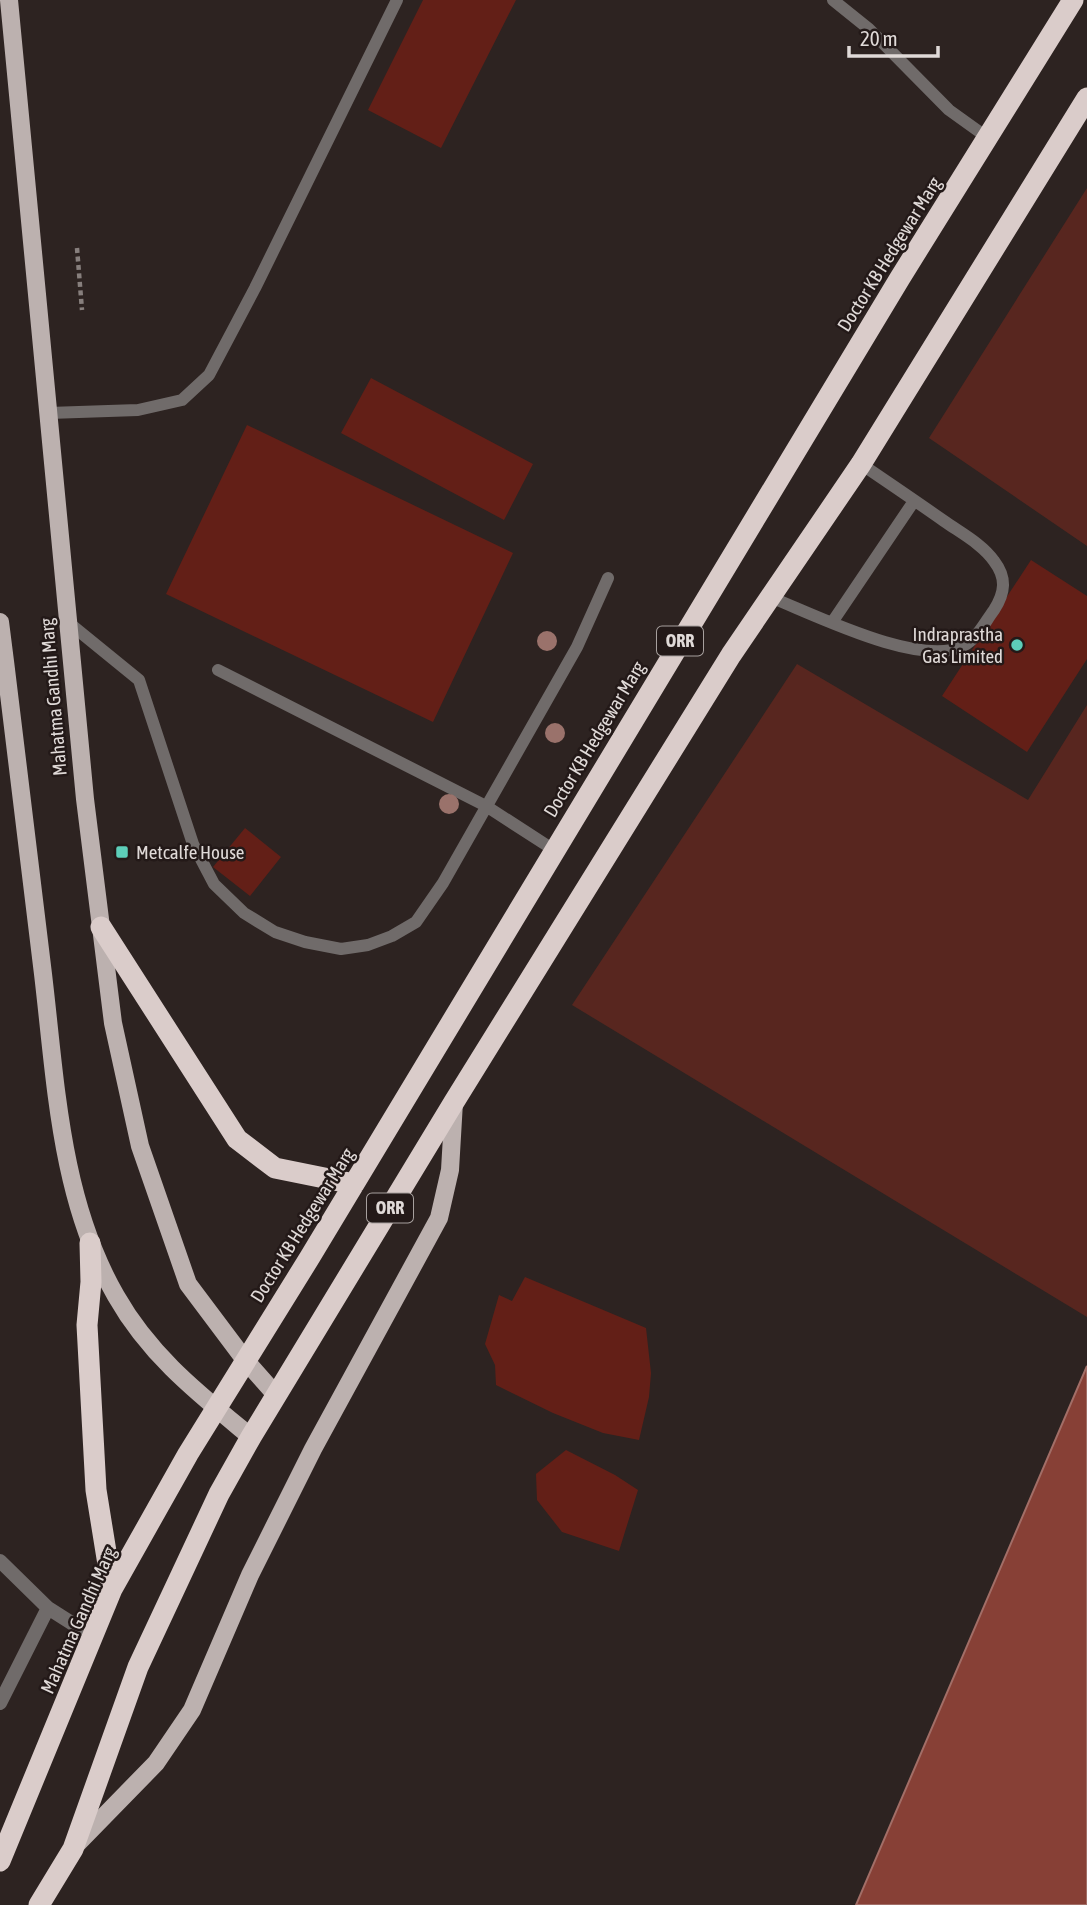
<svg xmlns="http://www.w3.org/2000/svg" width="1087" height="1905" viewBox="0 0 1087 1905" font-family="'Asap Condensed',sans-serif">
<rect width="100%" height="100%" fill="#2d2321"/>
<path fill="#58261f" d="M1087 188V546L929 438Z
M797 664 1028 800 1087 705V1317L572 1005Z"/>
<path fill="#874036" stroke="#a26e67" stroke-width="2" d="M1087 1366V1905H856Z"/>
<path fill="#631f17" d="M423 0H516L441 148 368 110Z
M371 378 533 464 504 520 341 433Z
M247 425 513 553 433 722 166 594Z
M1031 560 1087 596V659L1027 752 942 696Z
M245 828 281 857 250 896 213 867Z
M525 1277 646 1328 651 1373 649 1397 639 1440 603 1433 553 1413 496 1385 495 1365 485 1344 499 1295 512 1301Z
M566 1450 615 1475 638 1490 619 1551 562 1532 537 1500 536 1474Z"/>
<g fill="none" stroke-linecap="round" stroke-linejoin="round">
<path stroke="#877f7d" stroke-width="4.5" stroke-dasharray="5 3.5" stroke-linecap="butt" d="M77 248 82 310"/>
<path stroke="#706b6a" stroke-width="12" d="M833 0 869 29 949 110 988 138
M49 413 138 410 182 400 209 375 255 288 397 0
M770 597C813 614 920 668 963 646 977 639 985 622 994 610 1005 593 1007 578 994 561 982 544 961 533 944 521 917 502 889 483 861 464
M833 621 914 501
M69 623 139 680 193 844 214 884 244 913 275 932 305 942 341 949 368 945 392 936 416 922 443 883 577 647 608 578
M218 670 486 806 554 850"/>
<path stroke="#706b6a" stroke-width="14" d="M0 1561 48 1608
M0 1703 48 1608 92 1636"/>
<path stroke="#bcb1af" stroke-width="18" d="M9 0 85 799 113 1023 140 1146 188 1284 245 1360 276 1395
M0 622C15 739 29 856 43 974 56 1083 60 1199 116 1296 150 1356 199 1394 251 1437
M76 1845 156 1763 192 1710 250 1575 313 1449 439 1218 450 1170 454 1102"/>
<path stroke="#daccca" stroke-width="21" d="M101 927 237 1139 275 1168 354 1184
M90 1243 91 1282 87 1325 96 1490 112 1589
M0 1861 112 1589 188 1454 310 1257 900 278 1073 0
M39 1905 73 1849 138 1667 219 1494 251 1437 454 1102 731 655 861 464 1087 98"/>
</g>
<g fill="#9a726b">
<circle cx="547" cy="641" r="10"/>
<circle cx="555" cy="733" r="10"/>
<circle cx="449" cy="804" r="10"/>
</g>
<g fill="#5dceb9" stroke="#231918" stroke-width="2.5">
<circle cx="1017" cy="645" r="7"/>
<rect x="115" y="845" width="14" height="14" rx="3.5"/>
</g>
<g text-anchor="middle" stroke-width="5" stroke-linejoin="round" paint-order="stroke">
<g fill="#231918" stroke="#a7a09e" stroke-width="2">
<rect x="657" y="626.5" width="46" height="29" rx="5"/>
<rect x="367" y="1193.5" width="46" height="29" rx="5"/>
</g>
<g font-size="18" font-weight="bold" fill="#e0dad8">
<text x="680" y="647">ORR</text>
<text x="390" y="1214">ORR</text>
</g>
<g font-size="19" fill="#e0dad8" stroke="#231918">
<text transform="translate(889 254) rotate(-58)" y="7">Doctor KB Hedgewar Marg</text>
<text transform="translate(53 697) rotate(-95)" y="7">Mahatma Gandhi Marg</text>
<text transform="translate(594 739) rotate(-59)" y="7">Doctor KB Hedgewar Marg</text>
<text transform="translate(302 1225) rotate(-58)" y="7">Doctor KB Hedgewar Marg</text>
<text transform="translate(78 1620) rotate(-66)" y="7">Mahatma Gandhi Marg</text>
</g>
<g font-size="19" fill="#e0dad8" stroke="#231918" text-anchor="end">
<text x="1003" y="641">Indraprastha<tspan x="1003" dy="22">Gas Limited</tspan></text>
<text x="136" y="859" text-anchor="start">Metcalfe House</text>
</g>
</g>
<path d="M849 46v10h89v-10" fill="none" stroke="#e0dad8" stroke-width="3.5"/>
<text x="860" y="46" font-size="21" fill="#e0dad8" stroke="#231918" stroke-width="5" paint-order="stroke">20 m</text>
</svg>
